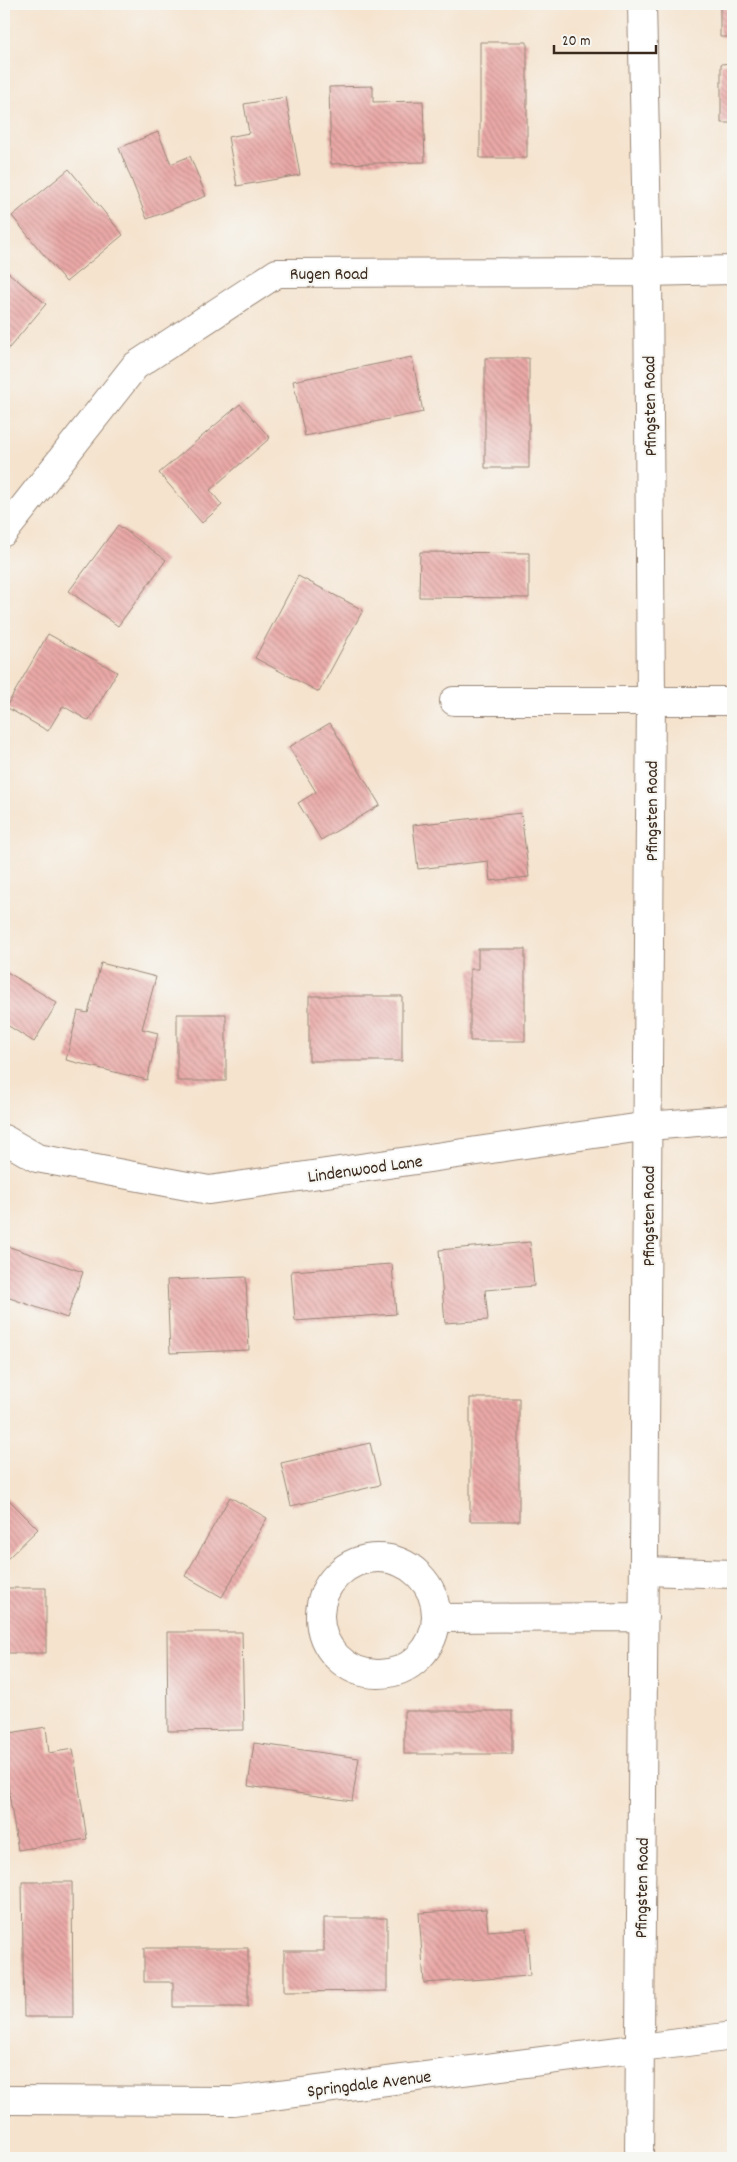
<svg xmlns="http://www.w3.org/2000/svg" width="737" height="2162" viewBox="0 0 737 2162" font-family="Dekko,sans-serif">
<defs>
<pattern id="building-back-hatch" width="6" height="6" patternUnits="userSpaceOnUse" patternTransform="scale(1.25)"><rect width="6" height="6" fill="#eaa9a7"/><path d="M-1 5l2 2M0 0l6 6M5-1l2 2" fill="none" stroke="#bf8a87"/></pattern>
</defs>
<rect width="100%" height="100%" fill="#f6f6f2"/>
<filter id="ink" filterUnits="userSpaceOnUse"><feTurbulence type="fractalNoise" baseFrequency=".02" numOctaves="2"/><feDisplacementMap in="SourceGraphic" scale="10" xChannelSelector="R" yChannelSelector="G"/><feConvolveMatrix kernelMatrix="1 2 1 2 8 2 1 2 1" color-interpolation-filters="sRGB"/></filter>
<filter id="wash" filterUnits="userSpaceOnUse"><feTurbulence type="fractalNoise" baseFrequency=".0096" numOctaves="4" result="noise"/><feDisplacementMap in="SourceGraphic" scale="20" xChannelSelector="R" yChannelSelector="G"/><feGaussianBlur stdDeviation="1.12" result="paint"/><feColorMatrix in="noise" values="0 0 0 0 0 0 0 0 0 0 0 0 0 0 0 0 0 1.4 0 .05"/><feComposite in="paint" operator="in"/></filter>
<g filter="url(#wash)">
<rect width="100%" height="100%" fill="#f5e3ce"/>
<g id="blocks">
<path fill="url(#building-back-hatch)" d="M720 4H733V37H720Z
M480 42H527V158H480Z
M733 63V123H721V64Z
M373 86V102L423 101 425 162 331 164 329 87Z
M286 97 300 175 237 186 228 137 249 133 244 104Z
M158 132 171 164 190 156 206 196 147 219 119 148Z
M69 169 123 235 66 282 12 216Z
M4 269 46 304 4 354Z
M412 357 423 412 305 436 293 381Z
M485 358H529V468H485Z
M240 404 270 438 210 490 222 505 202 523 159 473Z
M118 525 166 560 118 626 69 591Z
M420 552 529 553V598L419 597Z
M298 576 363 610 319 692 255 658Z
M48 634 117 672 89 721 63 706 48 731 6 707Z
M330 723 380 805 321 840 298 803 316 792 289 747Z
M521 813 529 877 490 881 488 861 418 869 413 825Z
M478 949H525V1041H470V969H478Z
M101 963 156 977 142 1029 158 1033 147 1080 66 1060 78 1011 88 1013Z
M4 970 57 1003 34 1042 4 1023Z
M309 996H402V1061H309Z
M177 1014H226V1081H177Z
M530 1242 534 1286 485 1290 488 1320 445 1323 439 1250Z
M4 1245 83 1272 67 1318 4 1296Z
M392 1264 396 1314 295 1321 291 1271Z
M246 1277 249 1350 170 1353 167 1280Z
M470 1398H519V1521H470Z
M370 1443 380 1485 291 1506 281 1463Z
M4 1495 38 1529 5 1561 4 1559Z
M230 1497 267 1518 222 1597 185 1576Z
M4 1588H46V1653H4Z
M167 1632H242L244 1730 168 1731Z
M404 1711H512V1754H404Z
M46 1727 49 1753 73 1749 87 1839 18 1850 4 1761V1734Z
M254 1743 359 1758 352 1801 248 1786Z
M22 1882H72L73 2017H24Z
M486 1909 488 1931 527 1928 530 1976 424 1983 419 1913Z
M324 1918H387V1991L284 1992V1951H324Z
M144 1948H248V2007H173V1982H144Z"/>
</g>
</g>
<g filter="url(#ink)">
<use href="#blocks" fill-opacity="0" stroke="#988676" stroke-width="1"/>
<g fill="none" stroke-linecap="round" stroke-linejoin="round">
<defs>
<path id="minor" d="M4 532 135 366 277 273 648 272 733 270
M454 701H733
M4 1139 37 1158 209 1190 649 1126 733 1119
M320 1616a58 58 0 1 1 116 0a58 58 0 1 1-116 0Z
M645 1571 733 1574
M437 1618 644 1617
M4 2100 233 2101 733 2036
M639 2158 651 699 648 272 642 4"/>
</defs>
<use href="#minor" stroke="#988676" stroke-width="30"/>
<use href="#minor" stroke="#fff" stroke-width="28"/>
</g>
</g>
<g text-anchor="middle" stroke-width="4" stroke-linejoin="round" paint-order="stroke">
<g font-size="18" fill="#3b2a1e" stroke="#f6f6f2">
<text x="329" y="279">Rugen Road</text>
<text transform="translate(649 406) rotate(-91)" y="6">Pfingsten Road</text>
<text transform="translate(651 811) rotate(-90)" y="6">Pfingsten Road</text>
<text transform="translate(365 1168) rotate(-8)" y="6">Lindenwood Lane</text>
<text transform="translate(648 1216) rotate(-90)" y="6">Pfingsten Road</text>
<text transform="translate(641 1888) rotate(-89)" y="6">Pfingsten Road</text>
<text transform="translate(369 2083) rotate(-7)" y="6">Springdale Avenue</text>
</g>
</g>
<rect width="737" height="2162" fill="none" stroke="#f6f6f2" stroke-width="20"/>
<path d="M554 45v8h102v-8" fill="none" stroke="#3b2a1e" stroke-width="2.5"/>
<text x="562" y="45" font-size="15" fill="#3b2a1e" stroke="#f6f6f2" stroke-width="4" paint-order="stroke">20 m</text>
</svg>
